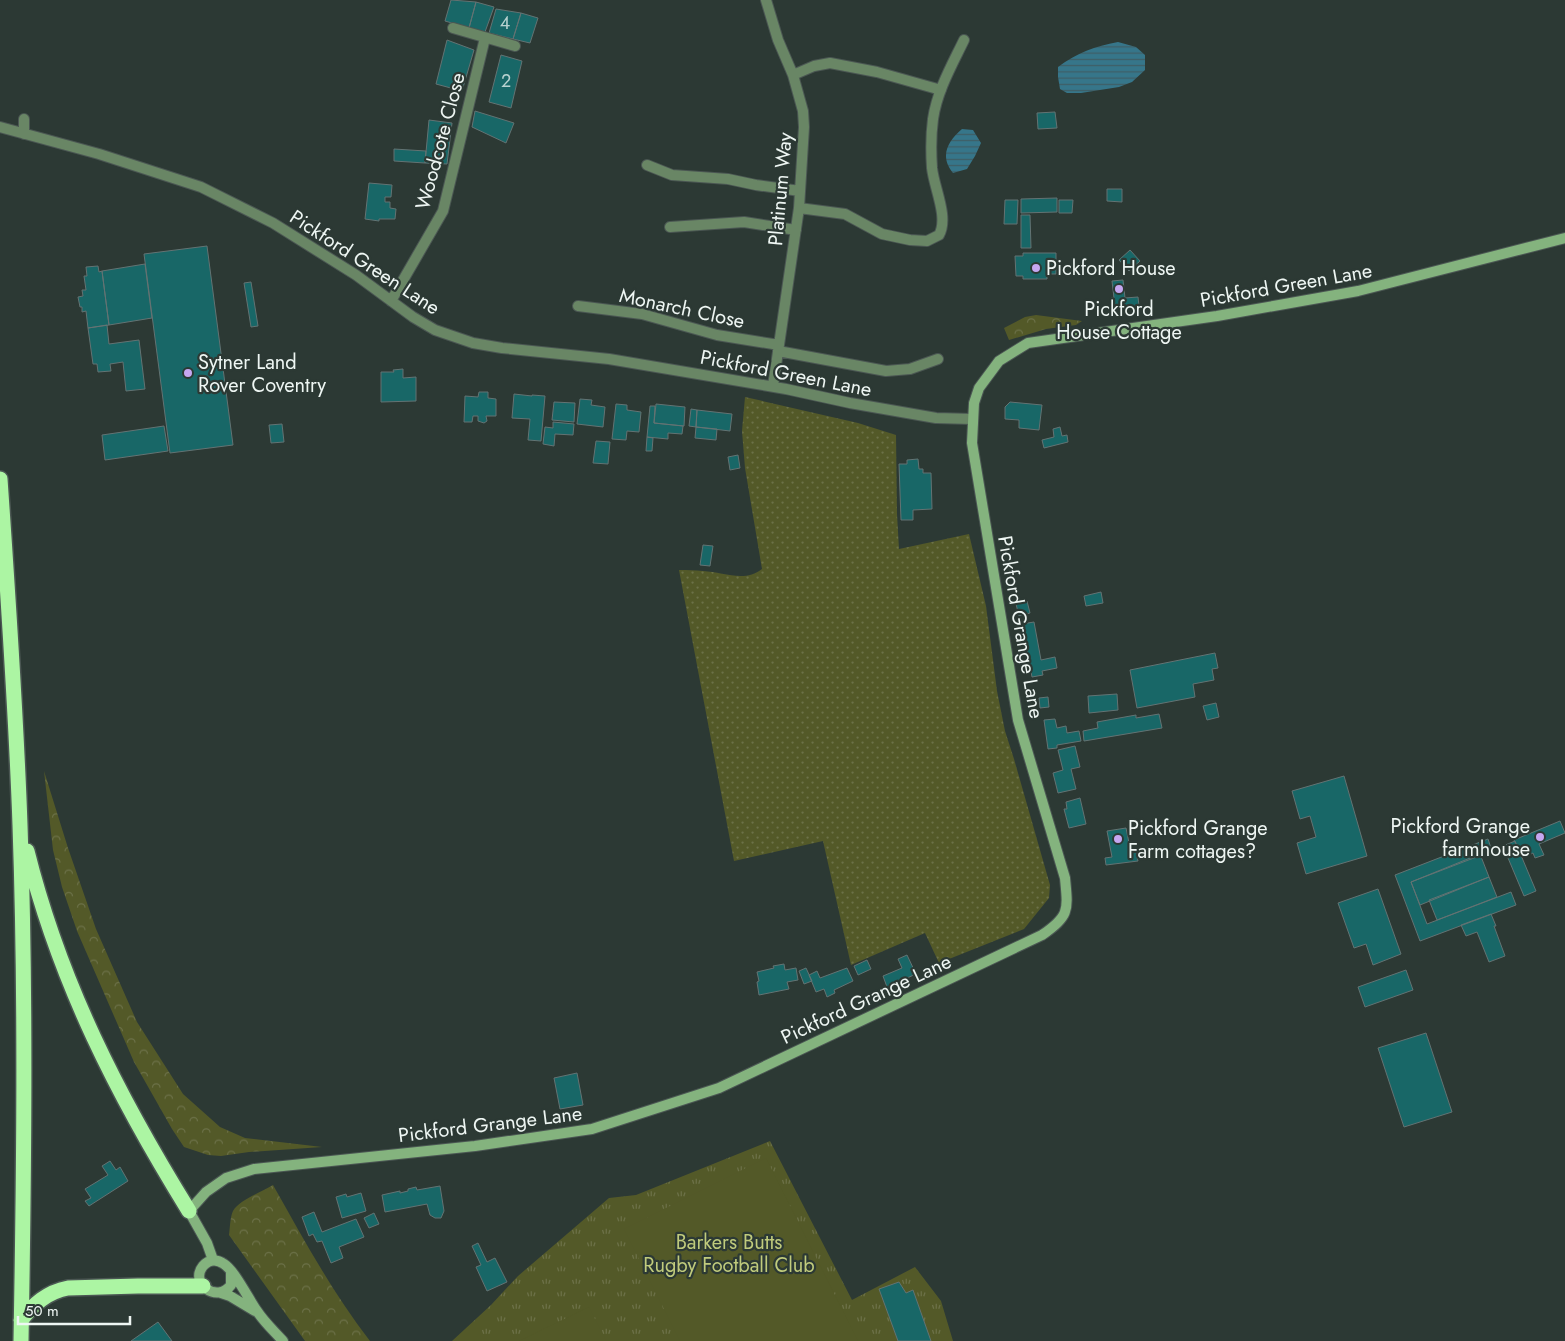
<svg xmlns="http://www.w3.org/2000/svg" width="1565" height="1341" viewBox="0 0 1565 1341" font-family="Jost,sans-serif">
<defs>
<pattern id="grass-dots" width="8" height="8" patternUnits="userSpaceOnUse" patternTransform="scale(1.25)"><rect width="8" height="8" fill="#535928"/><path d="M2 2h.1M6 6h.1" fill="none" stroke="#6c7148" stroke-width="1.8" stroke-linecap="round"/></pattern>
<pattern id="forest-crowns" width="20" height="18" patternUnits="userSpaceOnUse" patternTransform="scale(1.25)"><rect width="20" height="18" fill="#535928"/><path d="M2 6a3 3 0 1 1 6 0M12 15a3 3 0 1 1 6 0" fill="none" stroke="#6c7148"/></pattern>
<pattern id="park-tufts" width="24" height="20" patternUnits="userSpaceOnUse" patternTransform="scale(1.25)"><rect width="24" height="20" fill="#535928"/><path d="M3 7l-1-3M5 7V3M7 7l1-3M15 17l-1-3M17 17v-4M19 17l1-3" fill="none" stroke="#6c7148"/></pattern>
<pattern id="water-rules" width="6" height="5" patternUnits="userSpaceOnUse" patternTransform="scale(1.25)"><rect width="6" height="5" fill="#36768a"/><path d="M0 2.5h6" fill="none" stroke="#3f5e66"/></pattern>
</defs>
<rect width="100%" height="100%" fill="#2c3934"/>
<path fill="url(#grass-dots)" d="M745 397 858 423 896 435 897 514 899 549 969 534 986 606 997 691 1005 731 1014 759 1050 885 1049 898 1024 929 939 963 925 933 851 965 823 841 734 861 679 570C687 570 695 570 703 571 723 572 745 583 762 569L745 468 742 431Z"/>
<path fill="url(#forest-crowns)" d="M1036 315 1082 321 1076 325 1046 329 1009 340 1004 328 1025 317Z
M44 771 68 848 96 929 137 1022 183 1094 220 1127 245 1138 322 1147 249 1152 221 1156 208 1155 184 1147 172 1129 134 1062 77 931 62 887 53 850Z
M273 1185C303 1238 332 1292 370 1341H305L229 1235C230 1229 230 1217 233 1211 239 1200 262 1192 273 1185Z"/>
<path fill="url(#park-tufts)" d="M770 1141 852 1300 915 1267 941 1301 953 1341H452L491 1305 518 1276 609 1198 636 1195Z"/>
<path fill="#535928" d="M766 1158 858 1341H680L624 1229Z
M589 1307 606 1341H519Z"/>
<path fill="url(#water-rules)" d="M1118 42 1136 47 1145 55V70L1132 82 1119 87 1081 93H1067L1060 89 1058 77V67C1077 53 1095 46 1118 42Z
M962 129 973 130 981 143 975 156 967 169 953 173C939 156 948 141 962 129Z"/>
<path fill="#186767" stroke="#637373" d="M451 0 476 2 469 28 445 21Z
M476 2 494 7 485 32 469 28Z
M496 9 521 13 513 39 489 33Z
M521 13 538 18 530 43 513 39Z
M447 40 474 50 462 91 436 84Z
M501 55 522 61 511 108 489 102Z
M475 111 514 123 506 143 472 127Z
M1055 112 1057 128 1038 129 1037 113Z
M429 120 452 123 447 164 425 163Z
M394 149 426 151 425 163 394 161Z
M369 183 392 185 391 197H385V202H390V208L396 209 395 219H379V221L365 219Z
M1107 189H1122V202L1107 201Z
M1057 198V212L1021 213V199Z
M1005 200H1018L1017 224H1004Z
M1059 200H1073L1072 213H1059Z
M1021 215H1030L1031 248H1021Z
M207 246 233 445 170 453 144 254Z
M1130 250 1140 261 1129 271 1119 260Z
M1023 253H1056V274H1047V279H1023V276H1016L1015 256H1023Z
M145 264 152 318 109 325 102 271Z
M98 266 99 272 102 271 109 325 88 328 86 311 82 312V307H80L78 297 83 296 82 290H86L84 276H87L86 267Z
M1123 280 1125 298 1138 297 1139 306 1113 309 1111 298H1114L1112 281Z
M251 282 258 326 251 327 244 283Z
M107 325 109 344 139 340 145 389 126 391 123 362 110 364 111 371 98 372 97 364H93L88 328Z
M403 369V378L416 377V401L381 402V372H394L393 370Z
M479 392H488V398L496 399V416H486L487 421 484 423 478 421V416H473L472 422H464L465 396 478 397Z
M514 394 532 396V395L545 396 541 441 528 440 530 419 512 418Z
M580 399 592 400 591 405 605 407 603 427 577 424Z
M554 402 575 403 574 422 552 420Z
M1010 402 1042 405 1039 430 1019 428V420L1005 419V407Z
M616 404 627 405V410L641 412 639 432 627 431 626 440 612 439Z
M656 404 685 407 684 426 654 423Z
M650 406H655L654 423 683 426 682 434 668 433V439L647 437Z
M691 409 697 410 696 427 689 426Z
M697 410 732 414 730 431 696 427Z
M553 422 574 424 573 435 555 434 554 446 543 444 545 427 553 428Z
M282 424 284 442 271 443 269 425Z
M164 426 168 451 105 460 102 435Z
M696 427 717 429 716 440 695 438Z
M1060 427 1062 436 1067 435 1068 442 1044 448 1042 440 1054 437 1053 429Z
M647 437 653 438 652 451H646Z
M596 441 610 442 608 464 593 463Z
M738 455 740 468 730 470 728 457Z
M918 459 919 469H923V473H931L932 509 913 510V520H901L899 464H907V460Z
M703 545 713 546 710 566 700 565Z
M1101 592 1103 603 1086 606 1084 596Z
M1027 601 1030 613 1019 616 1016 604Z
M1034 622 1041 660 1055 657 1057 668 1042 671 1043 675 1032 677 1022 624Z
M1215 653 1218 668 1212 669 1214 680 1193 684 1195 697 1137 708 1130 670Z
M1117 694 1118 710 1089 713 1088 696Z
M1048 697 1049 707 1040 708 1039 698Z
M1216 703 1219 717 1207 720 1203 706Z
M1159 714 1162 728 1084 741 1083 731 1098 728 1097 722 1136 715V718Z
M1055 719 1057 728 1066 726 1067 733 1079 731 1081 741 1057 745V748L1048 749 1044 720Z
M1075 746 1080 767 1071 769 1076 789 1058 793 1053 773 1063 770 1058 750Z
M1344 776 1367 856 1306 874 1297 843 1316 837 1310 816 1300 819 1292 791Z
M1080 798 1086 824 1069 828 1064 809H1067L1066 802Z
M1560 821 1565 833 1539 844 1544 855 1535 858 1533 853 1522 858 1514 840Z
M1126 828 1130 848 1135 847 1138 861 1106 865 1105 858 1112 857 1107 831Z
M1488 839 1492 851 1411 882 1427 924 1511 892 1516 905 1420 941 1395 875Z
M1515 841 1536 891 1524 896 1503 846Z
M1480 854 1489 877 1420 905 1411 882Z
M1489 877 1497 897 1437 920 1429 900Z
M1378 889 1401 954 1373 965 1366 944 1354 948 1338 903Z
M1491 914 1496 926H1494L1505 956 1489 962 1477 932 1466 936 1461 925Z
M907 955 916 974 887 987 883 976 902 968 898 959Z
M867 960 871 969 858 975 854 966Z
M784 964 785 970 796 968 798 980 787 982 789 989 759 995 757 982 759 981 757 972 774 968 773 966Z
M806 968 812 981 804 984 799 971Z
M847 968 853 981 834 990 835 993 827 997 824 989 816 992 809 975 817 971 820 978Z
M1406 970 1413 990 1365 1007 1358 987Z
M1426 1033 1452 1112 1404 1127 1378 1048Z
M577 1073 583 1105 560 1109 554 1078Z
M110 1161 116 1170 120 1167 128 1181 89 1206 85 1201 91 1198 85 1189 108 1175 102 1166Z
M440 1186 444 1211 441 1218H435L430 1215 427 1204 385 1212 382 1195 400 1191V1193L408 1191V1189L416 1187 417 1190Z
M361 1193 366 1211 342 1218 336 1197 346 1194 347 1197Z
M314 1212 322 1232 356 1219 364 1237 339 1247 343 1258 331 1263 322 1241 317 1242 313 1234 309 1236 302 1217Z
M374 1213 379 1224 369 1228 364 1218Z
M478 1243 487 1262 495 1258 507 1282 487 1291 476 1267 481 1265 472 1246Z
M899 1282 906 1293 913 1290 931 1341H898L879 1289Z
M158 1322 172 1341H131Z"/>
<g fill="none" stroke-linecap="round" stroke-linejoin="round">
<defs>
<path id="street" d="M766 0 778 40 793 75 803 111 804 127 799 208 773 386
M453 28 515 46
M793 75 814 66 830 63 877 72 941 90
M0 127 99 154 201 187 273 223 356 275 413 317 435 330 473 343 502 348 609 359 786 389 850 403 936 418 972 419
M24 134V119
M647 165 672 175 728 179 756 185 800 191
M799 208 845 214 882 234 910 240 927 241 939 235C949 217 934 188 932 168 931 153 931 134 933 119 937 91 952 65 964 40
M670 227 744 222 796 230
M391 301 443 211 485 38
M578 306 642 314 717 335 779 345
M778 351 886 371 910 369 938 359"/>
<path id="secondary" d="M213 1260 207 1243 189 1211 206 1192 226 1178 254 1169 475 1146 592 1129 719 1088 1042 935C1070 916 1068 910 1065 878L1018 720 972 443 974 403 979 388 999 361 1028 343 1217 316 1358 291 1565 238
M231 1271V1285C217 1304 189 1283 203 1266 209 1259 217 1259 224 1264 235 1271 249 1300 257 1311 264 1322 274 1331 283 1341
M221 1293 230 1296 255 1311"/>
<path id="highway" d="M0 479C8 594 16 710 20 825 26 997 24 1169 21 1341
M27 851C60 983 118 1096 189 1211
M21 1320C34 1304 47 1292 68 1288L138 1286H203"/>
</defs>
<use href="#street" stroke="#4b5753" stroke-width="12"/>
<use href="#secondary" stroke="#4b5753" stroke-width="12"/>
<use href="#highway" stroke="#4b5753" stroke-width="18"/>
<use href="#street" stroke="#698665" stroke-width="10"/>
<use href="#secondary" stroke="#84b37e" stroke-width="10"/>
<use href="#highway" stroke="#acf5a3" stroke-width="15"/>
</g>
<g fill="#c5a7f1" stroke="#2c3934" stroke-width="2">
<circle cx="1036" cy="268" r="5"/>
<circle cx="1119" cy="289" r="5"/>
<circle cx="188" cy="373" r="5"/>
<circle cx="1540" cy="837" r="5"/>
<circle cx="1118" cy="839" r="5"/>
</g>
<g text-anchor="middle" stroke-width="4.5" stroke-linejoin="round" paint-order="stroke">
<g font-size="18" fill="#b8d2d0">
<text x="505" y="29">4</text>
<text x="506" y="87">2</text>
</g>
<g font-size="20" fill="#eef6f3" stroke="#2c3934">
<text transform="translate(440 141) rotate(-75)" y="7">Woodcote Close</text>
<text transform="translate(780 189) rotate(-85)" y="7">Platinum Way</text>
<text transform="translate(365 262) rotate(33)" y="7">Pickford Green Lane</text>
<text transform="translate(1286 285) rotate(-10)" y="7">Pickford Green Lane</text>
<text transform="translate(682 308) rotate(12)" y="7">Monarch Close</text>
<text transform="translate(786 373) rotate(11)" y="7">Pickford Green Lane</text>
<text transform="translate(1021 627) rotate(80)" y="7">Pickford Grange Lane</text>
<text transform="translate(866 999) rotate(-25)" y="7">Pickford Grange Lane</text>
<text transform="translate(490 1124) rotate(-7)" y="7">Pickford Grange Lane</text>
</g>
<g font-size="20" fill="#eef6f3" stroke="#2c3934" text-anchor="start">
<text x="1046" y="275">Pickford House</text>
<text x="1119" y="316" text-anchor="middle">Pickford<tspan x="1119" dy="23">House Cottage</tspan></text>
<text x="198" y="369">Sytner Land<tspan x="198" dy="23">Rover Coventry</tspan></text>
<text x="1530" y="833" text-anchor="end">Pickford Grange<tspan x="1530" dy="23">farmhouse</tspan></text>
<text x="1128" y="835">Pickford Grange<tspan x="1128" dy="23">Farm cottages?</tspan></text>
</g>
<g font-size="20" fill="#c0cb7c" stroke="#2c3934">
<text x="729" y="1249">Barkers Butts<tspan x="729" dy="23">Rugby Football Club</tspan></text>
</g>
</g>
<path d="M18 1316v8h112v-8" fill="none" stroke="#eef6f3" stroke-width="2.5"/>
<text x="25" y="1316" font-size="15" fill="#eef6f3" stroke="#2c3934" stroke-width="4" paint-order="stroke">50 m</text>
</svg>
